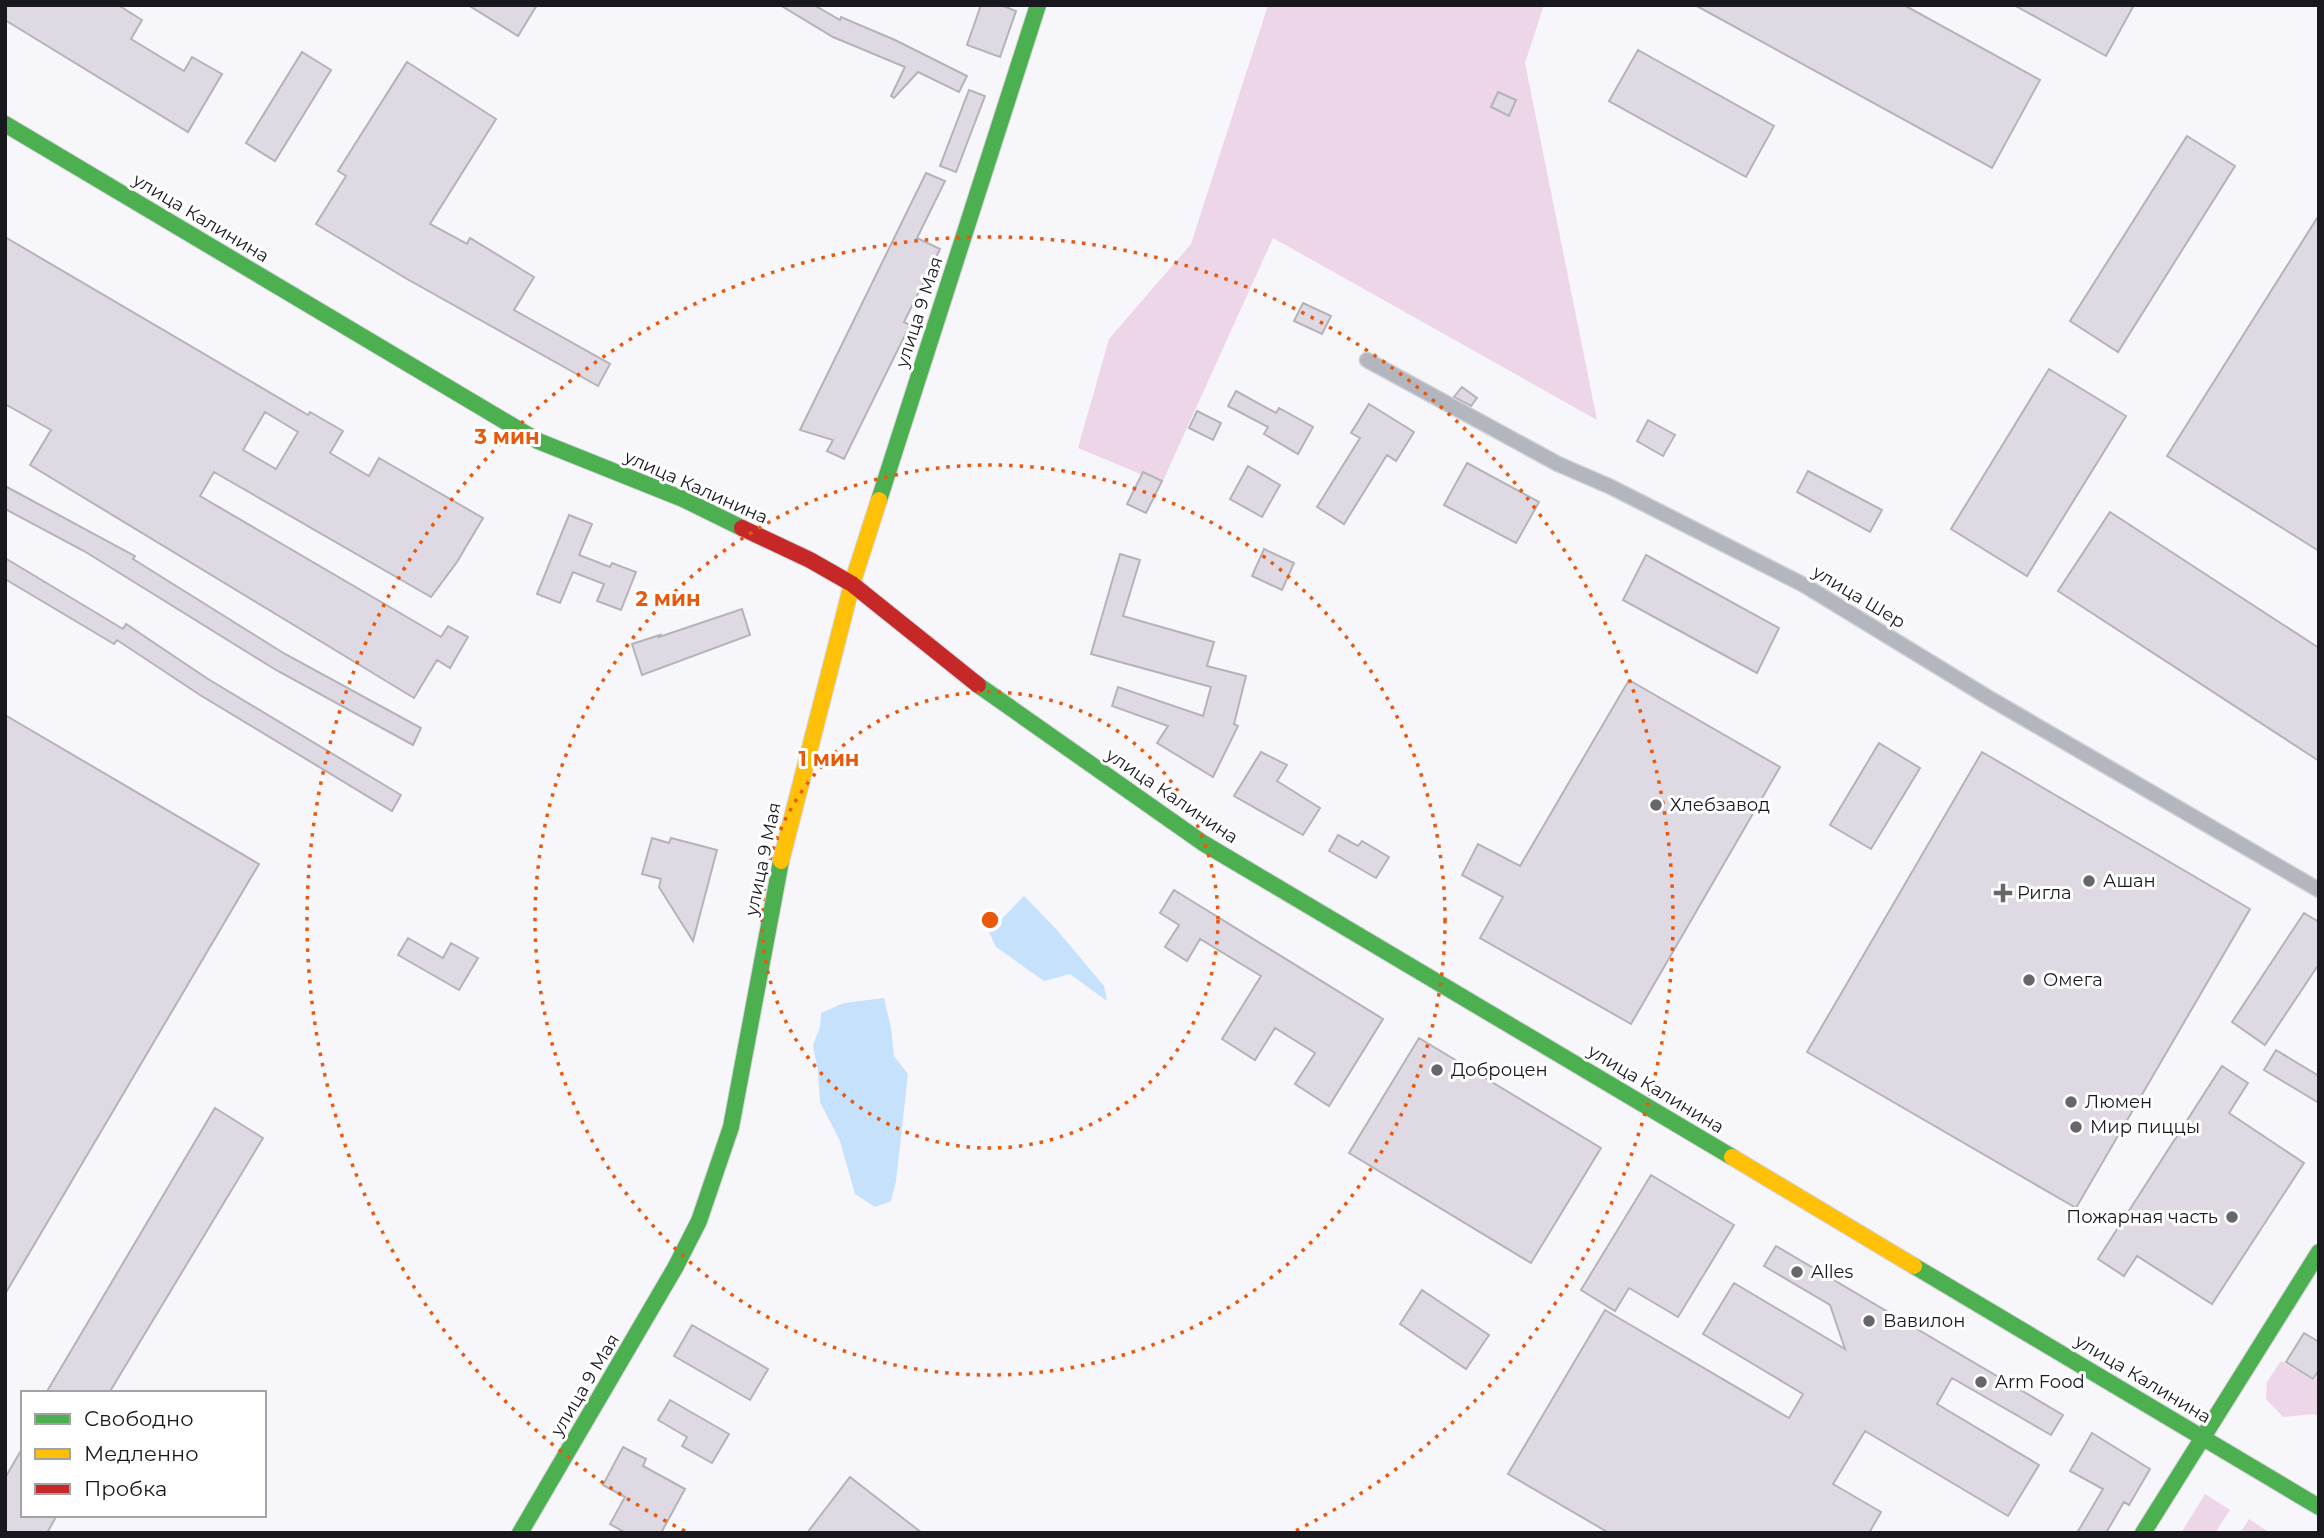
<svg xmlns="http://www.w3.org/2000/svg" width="2324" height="1538" viewBox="0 0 2324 1538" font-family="Montserrat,sans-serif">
<rect width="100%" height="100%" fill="#f6f6fb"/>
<path fill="#edd6e8" d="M1268 5H1544L1525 63 1597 420 1273 238 1162 483 1078 448 1109 339 1191 244Z
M2281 1361 2314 1381 2319 1373V1416L2314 1414 2283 1417 2266 1399 2267 1382Z
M2205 1494 2230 1510 2215 1533H2181Z
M2249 1519 2270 1533H2240Z"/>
<path fill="#c6e1fc" d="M1024 896 1056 929 1104 986 1107 1001 1070 974 1044 981 996 947 989 932Z
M884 998 891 1028 894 1056 908 1074 896 1181 891 1201 875 1207 855 1194 840 1141 820 1102 818 1071 813 1045 820 1027 821 1013 844 1003Z"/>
<path fill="#dfd9e4" stroke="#b5b3b8" stroke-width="2" fill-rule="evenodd" d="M5 5H118L142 20 131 39 184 71 192 57 222 74 188 132 5 20Z
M468 5H537L518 36Z
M780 5H814L840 20 841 17 895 40 967 76 959 92 918 72 894 98 891 96 905 67 833 37Z
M981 5H1001L1016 11 1000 57 967 45Z
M1695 5H1904L2040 80 1992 168Z
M2014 5H2134L2106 56Z
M1638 50 1774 126 1746 177 1609 101Z
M302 52 331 70 275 161 246 143Z
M407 62 496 119 430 224 467 244 470 238 534 277 514 310 610 364 598 386 407 279 316 224 346 176 338 171Z
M969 90 985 96 956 172 940 166Z
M1498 92 1516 100 1509 116 1491 107Z
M2187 136 2235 166 2118 352 2070 321Z
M926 173 945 181 917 238 940 249 904 322 910 325 844 459 827 451 833 440 800 430Z
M2319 215V551L2167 456Z
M5 237 308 415 310 412 343 431 330 453 369 476 379 458 483 518 457 562 431 597 214 472 200 496 441 637 448 626 468 637 450 668 437 660 414 698 30 465 51 430 5 404ZM265 412 298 432 276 469 243 450Z
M1303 303 1331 316 1322 334 1294 321Z
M2049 369 2126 416 2027 576 1951 529Z
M1462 387 1477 398 1471 406 1454 397Z
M1236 391 1276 413 1279 408 1313 427 1298 454 1264 434 1268 427 1228 406Z
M1369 404 1414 432 1396 461 1387 455 1344 524 1317 507 1360 438 1351 433Z
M1197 411 1221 423 1213 440 1189 428Z
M1648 420 1675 435 1663 456 1637 441Z
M1467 463 1539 502 1516 543 1444 505Z
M1248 466 1280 485 1262 517 1230 499Z
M1808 471 1882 510 1870 532 1797 492Z
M1143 472 1162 481 1146 513 1127 504Z
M5 486 135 556 133 559 285 654 421 728 413 745 276 670 84 551 5 509Z
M2110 512 2319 648V761L2058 591Z
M569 515 592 524 579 555 610 567 612 563 636 572 621 610 597 601 604 584 573 572 560 603 537 594Z
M1264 549 1294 563 1282 590 1252 576Z
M1120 554 1140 560 1123 616 1214 642 1207 666 1246 676 1234 724 1238 726 1213 777 1157 743 1168 726 1112 706 1118 687 1203 716 1211 687 1091 654Z
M1646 555 1779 628 1757 673 1623 600Z
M5 558 123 629 126 624 208 679 401 795 392 811 200 695 117 640 114 644 5 579Z
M742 609 750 635 642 675 632 644 660 635 659 637Z
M1629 680 1780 767 1631 1024 1480 938 1503 897 1462 875 1478 844 1520 866Z
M5 715 259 864 5 1294Z
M1879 743 1920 768 1871 849 1830 825Z
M1261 752 1287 765 1277 781 1320 808 1303 835 1234 796Z
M1982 752 2250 909 2076 1208 1807 1052Z
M1338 835 1358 846 1362 841 1389 857 1376 878 1329 851Z
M652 838 669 843 671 838 717 850 693 941 659 887 661 879 642 874Z
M1174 890 1383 1019 1329 1106 1295 1084 1315 1053 1275 1028 1255 1060 1222 1039 1261 976 1200 939 1187 961 1165 947 1179 925 1160 913Z
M2304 913 2319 922V964L2265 1045 2232 1022Z
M408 938 443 958 451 943 478 958 459 990 398 955Z
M1419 1038 1601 1148 1531 1263 1349 1153Z
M2276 1050 2319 1076V1103L2264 1070Z
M2222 1066 2248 1083 2229 1113 2304 1163 2212 1304 2137 1256 2124 1276 2098 1259Z
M215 1108 263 1138 109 1393H46Z
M1651 1175 1734 1225 1678 1317 1629 1288 1615 1311 1581 1290Z
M1776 1246 2063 1415 2051 1435 1952 1378 1937 1404 2039 1465 2008 1516 1865 1431 1833 1484 1881 1512 1869 1533H1609L1508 1474 1605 1310 1789 1418 1803 1394 1703 1334 1734 1283 1845 1349 1830 1305 1764 1266Z
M1422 1290 1489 1335 1466 1369 1400 1324Z
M692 1325 768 1369 750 1400 674 1356Z
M2304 1333 2319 1342V1370L2313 1379 2286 1362Z
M670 1400 729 1434 712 1463 682 1446 687 1437 658 1420Z
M2092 1433 2150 1469 2129 1505 2124 1502 2106 1533H2077L2103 1489 2070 1471Z
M23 1447V1515H57L47 1533H5V1478Z
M623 1447 646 1459 643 1466 685 1489 661 1533H626L610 1524 625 1497 603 1485Z
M850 1477 922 1533H807Z"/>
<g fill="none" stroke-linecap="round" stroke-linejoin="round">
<defs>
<path id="street" d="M1367 360 1558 464 1611 487 1804 585 1989 698 2319 890"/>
<path id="fast" d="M5 124 538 441 683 499 742 528
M879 500 1038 5
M978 685 1203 843 1732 1157
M1914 1266 2319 1507
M520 1533 675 1268 699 1221 731 1127 781 861
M2143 1533 2319 1252"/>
<path id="slow" d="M781 861 852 584 879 500
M1732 1157 1914 1266"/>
<path id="jam" d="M742 528 810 560 852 584 978 685"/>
</defs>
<use href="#street" stroke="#d3d3d7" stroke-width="17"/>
<use href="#fast" stroke="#d3d3d7" stroke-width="18"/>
<use href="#slow" stroke="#d3d3d7" stroke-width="18"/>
<use href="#jam" stroke="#d3d3d7" stroke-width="18"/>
<use href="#street" stroke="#b4b6bf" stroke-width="14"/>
<use href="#fast" stroke="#4caf50" stroke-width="16"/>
<use href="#slow" stroke="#ffc107" stroke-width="16"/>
<use href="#jam" stroke="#c62828" stroke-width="16"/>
</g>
<g fill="none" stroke="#e8590c" stroke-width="3.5" stroke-dasharray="3.5 7">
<circle cx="990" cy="920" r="228"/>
<circle cx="990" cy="920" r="455"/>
<path d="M685 1531A683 683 0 1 1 1295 1531"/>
</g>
<g fill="#66666b" stroke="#fff" stroke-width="2.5">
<circle cx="1656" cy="805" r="7"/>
<circle cx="2089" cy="881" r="7"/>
<path d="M1999.5 882.5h7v7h7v7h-7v7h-7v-7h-7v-7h7z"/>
<circle cx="2029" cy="980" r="7"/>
<circle cx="1437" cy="1070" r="7"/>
<circle cx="2071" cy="1102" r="7"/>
<circle cx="2076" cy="1127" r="7"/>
<circle cx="2232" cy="1217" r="7"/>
<circle cx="1797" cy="1272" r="7"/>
<circle cx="1869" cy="1321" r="7"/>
<circle cx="1981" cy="1382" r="7"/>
</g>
<g text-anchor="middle" stroke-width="6" stroke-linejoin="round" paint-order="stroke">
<g font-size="18" fill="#19181e" stroke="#fff">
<text transform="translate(201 218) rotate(31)" y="6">улица Калинина</text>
<text transform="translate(919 312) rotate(-72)" y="6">улица 9 Мая</text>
<text transform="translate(696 487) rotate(24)" y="6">улица Калинина</text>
<text transform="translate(1859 597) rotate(31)" y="6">улица Шер</text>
<text transform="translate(1172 796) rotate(34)" y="6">улица Калинина</text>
<text transform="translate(763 859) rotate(-78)" y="6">улица 9 Мая</text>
<text transform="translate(1656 1089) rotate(31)" y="6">улица Калинина</text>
<text transform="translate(2143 1379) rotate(31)" y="6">улица Калинина</text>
<text transform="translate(585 1385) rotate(-59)" y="6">улица 9 Мая</text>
</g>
<g font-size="18" fill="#19181e" stroke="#fff" text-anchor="start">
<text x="1670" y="811">Хлебзавод</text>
<text x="2103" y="887">Ашан</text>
<text x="2017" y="899">Ригла</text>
<text x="2043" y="986">Омега</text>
<text x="1451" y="1076">Доброцен</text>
<text x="2085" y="1108">Люмен</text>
<text x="2090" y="1133">Мир пиццы</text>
<text x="2218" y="1223" text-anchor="end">Пожарная часть</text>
<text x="1811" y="1278">Alles</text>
<text x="1883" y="1327">Вавилон</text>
<text x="1995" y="1388">Arm Food</text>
</g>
</g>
<circle cx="990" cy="920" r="10" fill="#e8590c" stroke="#fff" stroke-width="3.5"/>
<g font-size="21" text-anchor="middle" font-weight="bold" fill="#e8590c" stroke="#fff" stroke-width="6" stroke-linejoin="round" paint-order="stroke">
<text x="507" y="444">3 мин</text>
<text x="668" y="606">2 мин</text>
<text x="829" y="766">1 мин</text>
</g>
<rect width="2324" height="1538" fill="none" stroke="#19181e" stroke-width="14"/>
<rect x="21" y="1391" width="245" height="126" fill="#ffffff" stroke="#a3a3a5" stroke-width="2"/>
<rect x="35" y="1414" width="35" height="10" fill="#4caf50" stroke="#a3a3a5" stroke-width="2"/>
<text x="84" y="1426" font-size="21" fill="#19181e">Свободно</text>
<rect x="35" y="1449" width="35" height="10" fill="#ffc107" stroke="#a3a3a5" stroke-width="2"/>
<text x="84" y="1461" font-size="21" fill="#19181e">Медленно</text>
<rect x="35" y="1484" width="35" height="10" fill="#c62828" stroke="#a3a3a5" stroke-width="2"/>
<text x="84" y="1496" font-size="21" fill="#19181e">Пробка</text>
</svg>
